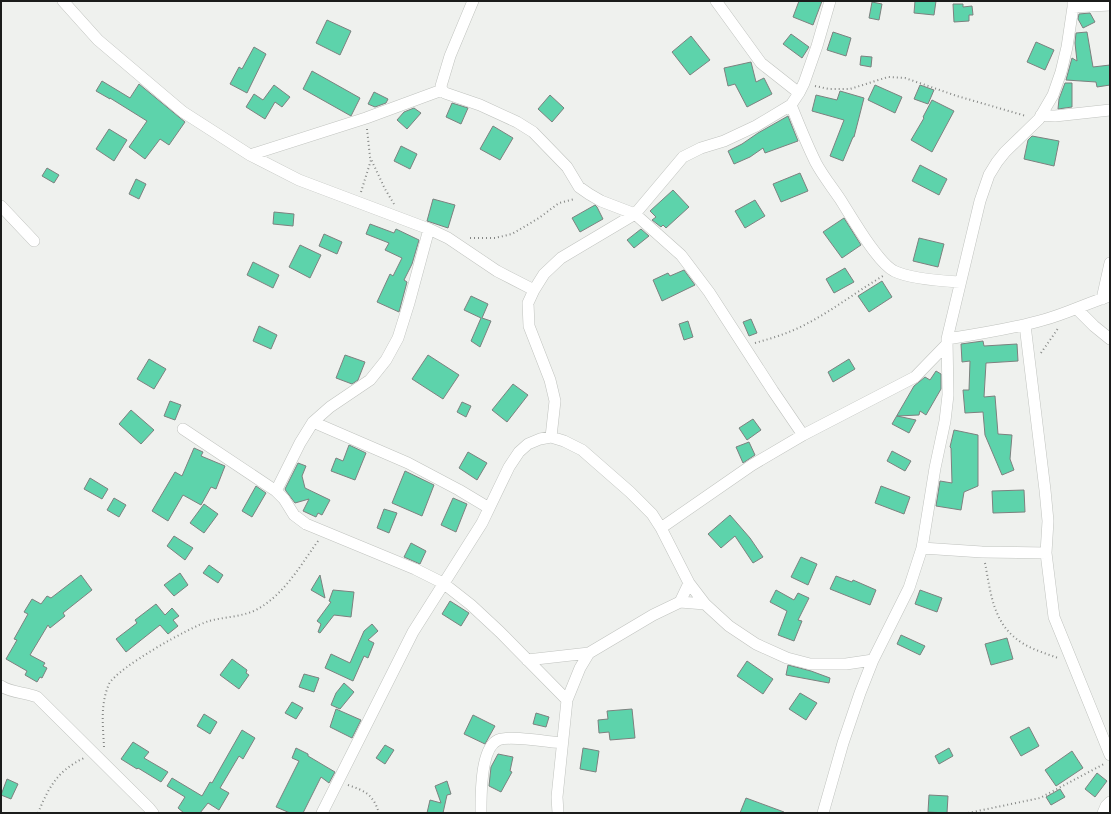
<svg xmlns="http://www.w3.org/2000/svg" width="1111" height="814" viewBox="0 0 1111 814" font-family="'Playfair Display',serif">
<rect width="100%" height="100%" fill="#eff1ee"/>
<path fill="#5dd3ab" stroke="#7d817f" d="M799 1H822L813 25 793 17Z
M915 1H936L934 15 914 13Z
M872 2 882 4 879 20 869 18Z
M953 4H963V7L972 6 973 15H969V21L954 22Z
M1090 13 1095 22 1083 28 1078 19 1079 14Z
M327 20 351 31 340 55 316 43Z
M833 32 851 38 846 56 827 50Z
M1087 32 1093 67 1110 65V85L1097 87 1096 82 1066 80 1072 58 1077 61 1075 43 1076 33Z
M791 34 809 47 802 58 783 44Z
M691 36 710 60 690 75 672 52Z
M1036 42 1054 50 1045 70 1027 62Z
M254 47 266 54 247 93 230 84 239 67 242 69Z
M861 56 872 57 871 67 860 65Z
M751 62 756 82 764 78 772 94 747 107 735 84 728 86 724 68Z
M312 71 360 98 351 116 303 89Z
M102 81 130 98 139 84 185 122 169 145 160 139 145 159 129 147 147 121 110 98V99L96 91Z
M1065 83H1072V107L1058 109 1059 99Z
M274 85 290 97 282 107 275 102 265 119 246 107 254 94 263 100Z
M875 85 902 97 895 113 868 100Z
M920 85 934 90 928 104 914 99Z
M840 91 864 98 854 137H853L843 161 830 156 844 120 812 111 816 95 837 100Z
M374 92 388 99 386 103 375 107 368 104Z
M550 95 564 108 552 122 538 109Z
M932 100 954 111 932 152 911 140 924 118 923 117Z
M452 103 468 108 461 124 446 117Z
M414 108 421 113 407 129 397 120 404 112Z
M788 116 798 141 765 153 763 148 750 157 734 164 728 151 742 144 758 133Z
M493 126 513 138 500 160 480 149Z
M109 129 127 140 114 161 96 149Z
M1032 136 1059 141 1054 166 1024 159 1028 140Z
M401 146 417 154 410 169 394 161Z
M920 165 947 179 939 195 912 181Z
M47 168 59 175 54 183 42 176Z
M800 173 808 191 781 202 773 184Z
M136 179 146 184 139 199 129 194Z
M673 190 689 207 666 228 663 225 661 227 652 220 656 217 650 211Z
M433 199 455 205 448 228 427 221Z
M755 200 765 216 745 228 735 211Z
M595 205 597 207 603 219 580 232 572 218Z
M274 212 294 214 293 226 273 224Z
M844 218 861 245 842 258 823 232Z
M370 224 394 233 396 229 419 240 412 264 404 280 407 282 399 312 377 302 390 274 393 276 402 258 385 250 389 243 366 234Z
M641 229 649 236 634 248 627 240Z
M324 234 342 242 337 254 319 246Z
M919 238 944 244 938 267 913 261Z
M300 245 321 255 310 278 289 267Z
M253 262 279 275 273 288 247 275Z
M845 268 854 282 834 293 826 279Z
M684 270 695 285 662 301 653 280 668 273 670 276Z
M882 281 892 297 869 312 858 296Z
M471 296 488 304 482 318 491 321 480 347 471 341 481 318 464 310Z
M751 319 757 333 749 336 743 322Z
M688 321 693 337 684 340 679 324Z
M259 326 277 335 271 349 253 341Z
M983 341 984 346 1017 344 1018 361 986 363 984 397 995 396 998 434 1012 435 1010 459 1014 470 1002 475 985 435 983 412 965 413 963 390H969L970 361 962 362 961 344Z
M345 355 365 362 358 380 352 384 336 378Z
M428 355 459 375 443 399 412 379Z
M149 359 166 369 154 389 137 379Z
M849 359 855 369 833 382 828 372Z
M936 371 941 374V389L926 415 920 411 919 415 897 416 916 420 909 433 892 424 914 386 925 377 930 380Z
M513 384 528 395 507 422 492 410Z
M170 401 181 405 175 420 164 416Z
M462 402 471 406 466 417 457 412Z
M131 410 154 430 141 444 119 424Z
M753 419 761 430 747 440 739 428Z
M954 430 978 435V486L964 492 961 510 936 506 940 481 952 483 951 448 950 447Z
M749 442 755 455 743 463 736 447Z
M349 445 366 453 355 480 331 471 336 458 343 461Z
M194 448 203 452 201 456 225 466 216 489 211 487 201 505 183 495 168 521 152 511 175 472 182 476Z
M892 451 911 461 905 471 887 461Z
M468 452 487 463 477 480 459 468Z
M298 463 306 466 302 476 305 488 330 500 322 515 318 513 316 517 303 511 309 499 295 503 286 491 285 489Z
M405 471 434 485 422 516 392 503Z
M90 478 108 489 102 499 84 489Z
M256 486 266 493 252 517 242 511Z
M881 486 910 497 904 514 875 503Z
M1024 490 1025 512 993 513 992 491Z
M114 498 126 505 119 517 107 510Z
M453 498 467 504 456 532 441 525Z
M204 504 218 514 204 533 190 523Z
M384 509 397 513 389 533 377 528Z
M730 515 750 538 763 557 753 563 735 536 721 548 708 534Z
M174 536 193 548 185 560 167 546Z
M411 543 426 551 420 564 404 557Z
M801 557 817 564 808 585 791 577Z
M209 565 223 575 218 583 203 573Z
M180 573 188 585 174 596 164 585Z
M81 575 92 590 63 613 65 616 50 628 48 625 30 655 45 663 43 666 47 668 42 678 40 677 37 682 25 675 27 671 6 659 17 640 14 639 28 614 24 612 32 599 41 604 47 596 51 598Z
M320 575 325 598 311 590Z
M836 576 852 582 853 580 876 590 870 605 830 589Z
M333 590 354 592 351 617 334 615 320 633 318 632 321 624 317 621 331 602 329 601Z
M776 590 794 600 798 593 809 598 798 620 802 621 794 641 778 635 787 611 770 602Z
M920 590 942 598 937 612 915 604Z
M450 601 469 613 461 626 442 614Z
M156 604 165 615 172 608 179 616 173 620 178 626 168 634 160 625 126 652 116 639 137 623 135 620Z
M372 624 378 631 368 640 374 643 368 658 364 656 353 681 325 668 331 654 350 663 364 631Z
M901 635 925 646 920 655 897 644Z
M1007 638 1013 659 991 665 985 644Z
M232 659 247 670 246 673 249 675 239 689 220 675Z
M747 661 773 679 763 694 737 676Z
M788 665 811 671 830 678 829 683 786 675Z
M304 674 319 678 314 692 299 687Z
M344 683 354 692 340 709 331 705 336 693Z
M800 693 817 703 806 720 789 709Z
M292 702 303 708 296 719 285 713Z
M336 709 361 720 352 738 330 727Z
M632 709 635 738 610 740 609 732 599 733 598 720 608 719 607 711Z
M536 713 549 717 546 727 533 724Z
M204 714 217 722 210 734 197 726Z
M473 715 495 726 485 744 464 734Z
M1029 727 1039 746 1021 756 1010 737Z
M242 730 255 738 243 759 239 756 220 788 229 793 219 810 208 803 200 813H184L178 808 185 797 167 786 172 778 202 796 210 782 212 783Z
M133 742 149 752 144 758 168 772 161 782 138 768 137 769 121 759Z
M385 745 394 750 385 764 376 758Z
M296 748 308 754V756L335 772 329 783 321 777 303 813H290L276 807 299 761 292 758Z
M583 748 599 751 596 772 580 769Z
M949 748 953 756 939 764 935 756Z
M1072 751 1083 768 1056 786 1045 770Z
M498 754 513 757 510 771 512 772 501 792 489 786 491 767Z
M1097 773 1107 781 1095 797 1085 789Z
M7 779 18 784 11 799 1 795Z
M447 781 451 794 447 795 443 813H427L430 800 441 803 435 786Z
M1060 789 1065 797 1051 805 1046 797Z
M929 795 948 796 947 813 928 812Z
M746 798 784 812V813H740Z"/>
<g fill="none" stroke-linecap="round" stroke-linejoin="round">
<defs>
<path id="street" d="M63 1 98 40 183 112 250 155 299 180 429 229 448 238 497 271 534 290
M473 1 450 56 441 86 442 90 445 93 480 105 517 122 533 132 567 167 579 187 589 194 601 201 635 214 681 255 709 292 773 391 803 435
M716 1 761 63 799 93
M1073 7 1110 5
M791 105C799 125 807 145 816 163 823 176 832 187 840 199 851 216 877 262 894 271 910 279 942 281 960 282
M1041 115 1055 116 1110 110
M250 155 366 118 442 90
M1 206 34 241
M1102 299 1110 263
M1077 309 1094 326 1110 339
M1025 325 1045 490 1048 521 1046 553 1054 617 1110 755
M947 339C979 334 1012 329 1043 320 1066 314 1087 303 1110 296
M313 422 408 463 459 490 489 508
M183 429 276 491 284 499 294 515 306 524 415 569 443 583 471 605 500 632 567 700
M551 437 555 401 550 380 529 326 528 303 534 290 544 274 561 258 635 214 683 157 701 148 724 141 756 126 791 105 799 93 804 83 817 46 830 1
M276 491 300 443 313 422 330 407 370 380 386 360 398 338 409 303 429 229
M661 528 752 465 803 435 915 377 947 344
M922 548 982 552 1046 553
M680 602 705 604
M527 660 589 653
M1 686C11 693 25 692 37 697L149 808 153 813
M322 813 413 632 482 523 509 467 519 452 528 444 540 439 551 437 564 441 582 450 630 492 652 514 661 528 689 583 705 604 729 626 756 644 787 658 810 664H846L873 660
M481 813C481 797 480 748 498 740 510 735 548 742 562 743
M558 813 557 797 567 700 580 668 589 653 653 615 680 602 689 583
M823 813 843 743 860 693 873 660 909 588 922 548 935 468 945 421 948 395 947 339 980 201 989 175 997 162 1005 152 1039 119 1053 95 1061 72 1067 47 1073 7V1
M1103 813 1106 806 1110 802"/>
</defs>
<use href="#street" stroke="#c0c3bf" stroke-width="12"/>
<path stroke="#868886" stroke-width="2" stroke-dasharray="1 3" stroke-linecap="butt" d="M815 86 829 89H850L888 77 905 78 957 96 1026 116
M367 129 370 157 385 189 394 204
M361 192 371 160
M470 238H495L512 234 539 218 559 203 575 199
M755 343C769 339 783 335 796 329 827 315 854 293 883 276
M1041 353 1059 327
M985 563C991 594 993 626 1024 644 1034 650 1047 654 1058 658
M104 747C103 725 100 705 109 684 117 668 190 627 209 621 224 617 241 617 256 610 284 595 300 566 318 541
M348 785C365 791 373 794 379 813
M38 813C49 787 57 771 84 758
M968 813 1040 798 1104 764"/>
<use href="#street" stroke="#fff" stroke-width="11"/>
</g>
<rect width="1111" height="814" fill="none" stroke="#1b1c1b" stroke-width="4"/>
</svg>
